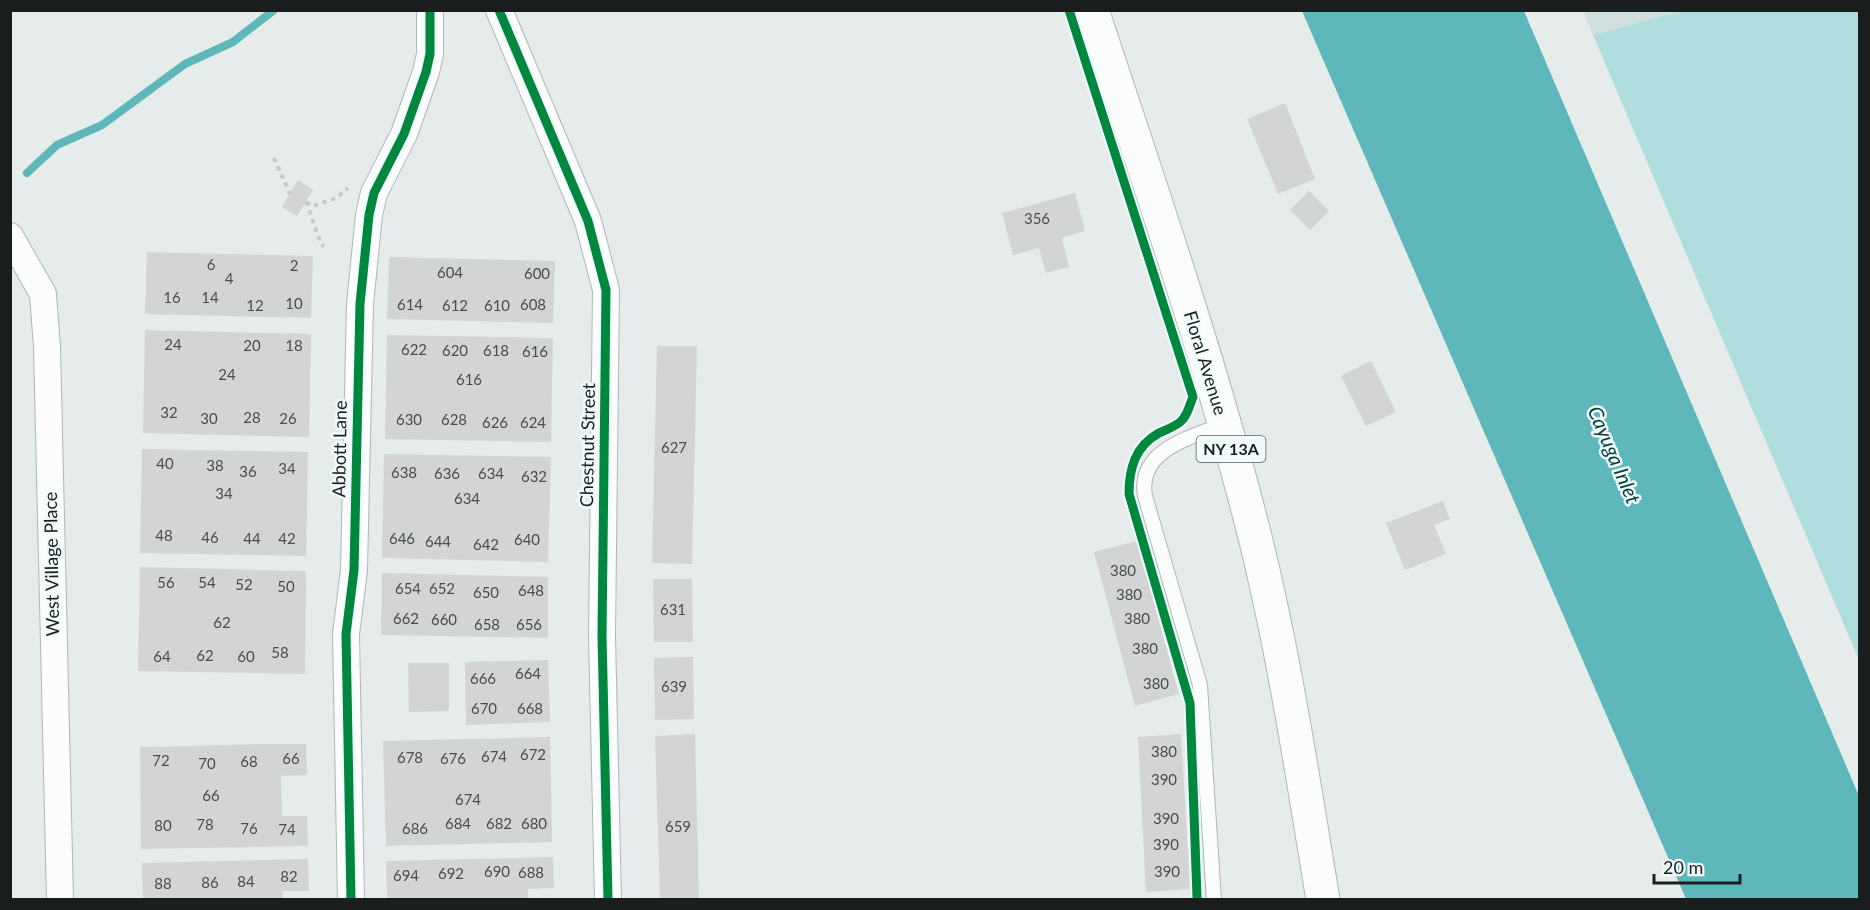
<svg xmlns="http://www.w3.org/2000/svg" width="1870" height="910" viewBox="0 0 1870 910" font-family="Lato,sans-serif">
<rect width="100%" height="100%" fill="#e6ecec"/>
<path fill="#d1dfdf" d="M1583 11H1681L1593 35Z"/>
<path fill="#b0dedf" d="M1681 11H1859V660L1593 35Z"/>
<path fill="#5eb8ba" d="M1302 11H1524L1859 796V899H1686Z"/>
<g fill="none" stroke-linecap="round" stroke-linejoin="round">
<path stroke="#5eb8ba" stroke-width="8" d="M27 173 57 145 102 125 185 64 233 42 274 10"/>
</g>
<path fill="#d2d4d5" d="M1285 103 1315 179 1278 194 1247 119Z
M298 180 313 190 297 216 282 207Z
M1309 191 1329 211 1310 230 1290 210Z
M1075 193 1085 231 1062 238 1069 267 1046 273 1039 248 1013 255 1002 213Z
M147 252 313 256 311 318 145 314Z
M389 257 555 261 553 323 387 319Z
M145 330 311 334 309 437 143 433Z
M387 335 553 338 551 442 385 439Z
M657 346H697L692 564 652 563Z
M1371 361 1396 412 1366 426 1341 376Z
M142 449 308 452 306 556 140 553Z
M384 454 551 457 548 562 382 558Z
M1443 501 1450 519 1434 525 1446 554 1405 570 1386 523Z
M1137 541 1179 694 1135 706 1094 552Z
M140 567 306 571 305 674 138 671Z
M382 573 548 577V638L381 635Z
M653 579H692L693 642H654Z
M687 657H693L694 719 655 720 654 658Z
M548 660 550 722 466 725 465 662Z
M408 663H449V711L409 712Z
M695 734 699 900H660L655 736Z
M1181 734 1190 889 1146 892 1138 737Z
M550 737 552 842 386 846 383 741Z
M265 744H306L307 775 281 776 282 816H307L308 846 141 849 140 747Z
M553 857 554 888 528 889V900H387L386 861Z
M308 859 309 891H283V900H143L142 863Z"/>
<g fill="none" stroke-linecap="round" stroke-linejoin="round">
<defs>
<path id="service" d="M1214 900 1200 685 1145 496C1137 450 1190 438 1224 424"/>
<path id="minor" d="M499 10 588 221 606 290 602 635 608 900
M10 236 43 294 47 347 60 900
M351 900 346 634 354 570 360 304 369 215 374 193 404 134 426 72 430 54V10"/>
<path id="primary" d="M1092 10C1150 186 1211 361 1256 541 1285 659 1303 779 1323 900"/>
</defs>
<use href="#service" stroke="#b1b6b6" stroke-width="16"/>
<use href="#minor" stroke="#b1b6b6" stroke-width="28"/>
<use href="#primary" stroke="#b1b6b6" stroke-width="35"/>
<path stroke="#c8caca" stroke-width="4" stroke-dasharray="4.5 4.5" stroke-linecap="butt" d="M274 158 290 194
M306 202 314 206 336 198 348 188
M306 202C312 215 317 239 324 247"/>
<use href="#service" stroke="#fbfcfc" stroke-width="14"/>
<use href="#minor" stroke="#fbfcfc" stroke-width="26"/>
<use href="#primary" stroke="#fbfcfc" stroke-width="33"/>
<defs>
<path id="cycleway" d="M499 10 588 221 606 290 602 635 608 900
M1069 10 1193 397C1190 404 1188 413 1183 419 1178 426 1167 429 1159 433 1135 446 1129 469 1129 494L1190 703 1197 897
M351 900 346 634 354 570 360 304 369 215 374 193 404 134 426 72 430 54V10"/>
</defs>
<use href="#cycleway" stroke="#f1fbfc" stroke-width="13"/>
<use href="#cycleway" stroke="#00873e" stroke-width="9"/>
</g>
<g text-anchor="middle" stroke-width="5" stroke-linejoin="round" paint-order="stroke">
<g font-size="15" fill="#494d4d">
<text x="1037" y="224">356</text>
<text x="211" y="270">6</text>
<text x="294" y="271">2</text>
<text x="450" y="278">604</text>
<text x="537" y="279">600</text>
<text x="229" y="284">4</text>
<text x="172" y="303">16</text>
<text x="210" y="303">14</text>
<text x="294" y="309">10</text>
<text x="410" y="310">614</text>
<text x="533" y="310">608</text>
<text x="255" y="311">12</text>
<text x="455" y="311">612</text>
<text x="497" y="311">610</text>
<text x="173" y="350">24</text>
<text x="252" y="351">20</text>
<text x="294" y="351">18</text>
<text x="414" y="355">622</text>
<text x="455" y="356">620</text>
<text x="496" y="356">618</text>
<text x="535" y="357">616</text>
<text x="227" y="380">24</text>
<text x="469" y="385">616</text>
<text x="169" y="418">32</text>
<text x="252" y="423">28</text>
<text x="209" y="424">30</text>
<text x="288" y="424">26</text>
<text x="409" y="425">630</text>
<text x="454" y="425">628</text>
<text x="495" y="428">626</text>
<text x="533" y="428">624</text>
<text x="674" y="453">627</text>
<text x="165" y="469">40</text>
<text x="215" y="471">38</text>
<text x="287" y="474">34</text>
<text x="248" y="477">36</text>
<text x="404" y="478">638</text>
<text x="447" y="479">636</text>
<text x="491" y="479">634</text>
<text x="534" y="482">632</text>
<text x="224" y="499">34</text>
<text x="467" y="504">634</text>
<text x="164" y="541">48</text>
<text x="210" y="543">46</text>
<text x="252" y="544">44</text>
<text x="287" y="544">42</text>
<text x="402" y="544">646</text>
<text x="527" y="545">640</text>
<text x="438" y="547">644</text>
<text x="486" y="550">642</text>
<text x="1123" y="576">380</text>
<text x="166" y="588">56</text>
<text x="207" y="588">54</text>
<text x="244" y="590">52</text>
<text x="286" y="592">50</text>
<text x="408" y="594">654</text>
<text x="442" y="594">652</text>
<text x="531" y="596">648</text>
<text x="486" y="598">650</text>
<text x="1129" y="600">380</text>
<text x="673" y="615">631</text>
<text x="406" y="624">662</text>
<text x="1137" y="624">380</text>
<text x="444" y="625">660</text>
<text x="222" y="628">62</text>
<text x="487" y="630">658</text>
<text x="529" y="630">656</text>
<text x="1145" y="654">380</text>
<text x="280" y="658">58</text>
<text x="205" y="661">62</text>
<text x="162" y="662">64</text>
<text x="246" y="662">60</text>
<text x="528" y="679">664</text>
<text x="483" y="684">666</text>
<text x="1156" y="689">380</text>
<text x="674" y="692">639</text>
<text x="484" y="714">670</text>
<text x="530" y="714">668</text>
<text x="1164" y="757">380</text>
<text x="533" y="760">672</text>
<text x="494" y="762">674</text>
<text x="410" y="763">678</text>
<text x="291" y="764">66</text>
<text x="453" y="764">676</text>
<text x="161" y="766">72</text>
<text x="249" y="767">68</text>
<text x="207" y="769">70</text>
<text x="1164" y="785">390</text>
<text x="211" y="801">66</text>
<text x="468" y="805">674</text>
<text x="1166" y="824">390</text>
<text x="458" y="829">684</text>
<text x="499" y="829">682</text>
<text x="534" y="829">680</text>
<text x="205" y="830">78</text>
<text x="163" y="831">80</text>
<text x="678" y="832">659</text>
<text x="249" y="834">76</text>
<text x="415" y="834">686</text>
<text x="287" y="835">74</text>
<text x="1166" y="850">390</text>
<text x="497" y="877">690</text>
<text x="1167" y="877">390</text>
<text x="531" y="878">688</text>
<text x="451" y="879">692</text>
<text x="406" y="881">694</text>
<text x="289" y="882">82</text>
<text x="246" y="887">84</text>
<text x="210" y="888">86</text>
<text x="163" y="889">88</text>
</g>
<rect fill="#f1fbfc" stroke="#5a6060" stroke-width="1.5" x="1196.5" y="436" width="69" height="26" rx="4.5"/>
<g font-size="16" font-weight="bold" fill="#191d1d">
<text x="1231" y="455">NY 13A</text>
</g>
<g font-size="18" fill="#191d1d" stroke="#f1fbfc">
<text transform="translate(1205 363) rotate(73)" y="6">Floral Avenue</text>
<text transform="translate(588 445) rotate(-89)" y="6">Chestnut Street</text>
<text transform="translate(340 449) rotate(-89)" y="6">Abbott Lane</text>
<text transform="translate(52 564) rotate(-91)" y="6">West Village Place</text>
</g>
<g font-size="20" font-style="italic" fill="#033b3d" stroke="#f1fbfc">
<text transform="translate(1614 455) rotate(67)" y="7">Cayuga Inlet</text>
</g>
</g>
<rect width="1870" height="910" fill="none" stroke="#191d1d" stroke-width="24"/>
<path d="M1654 874v9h86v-9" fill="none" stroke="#191d1d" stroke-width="3"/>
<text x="1663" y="874" font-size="18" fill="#191d1d" stroke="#f1fbfc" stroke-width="4.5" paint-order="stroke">20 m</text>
</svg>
